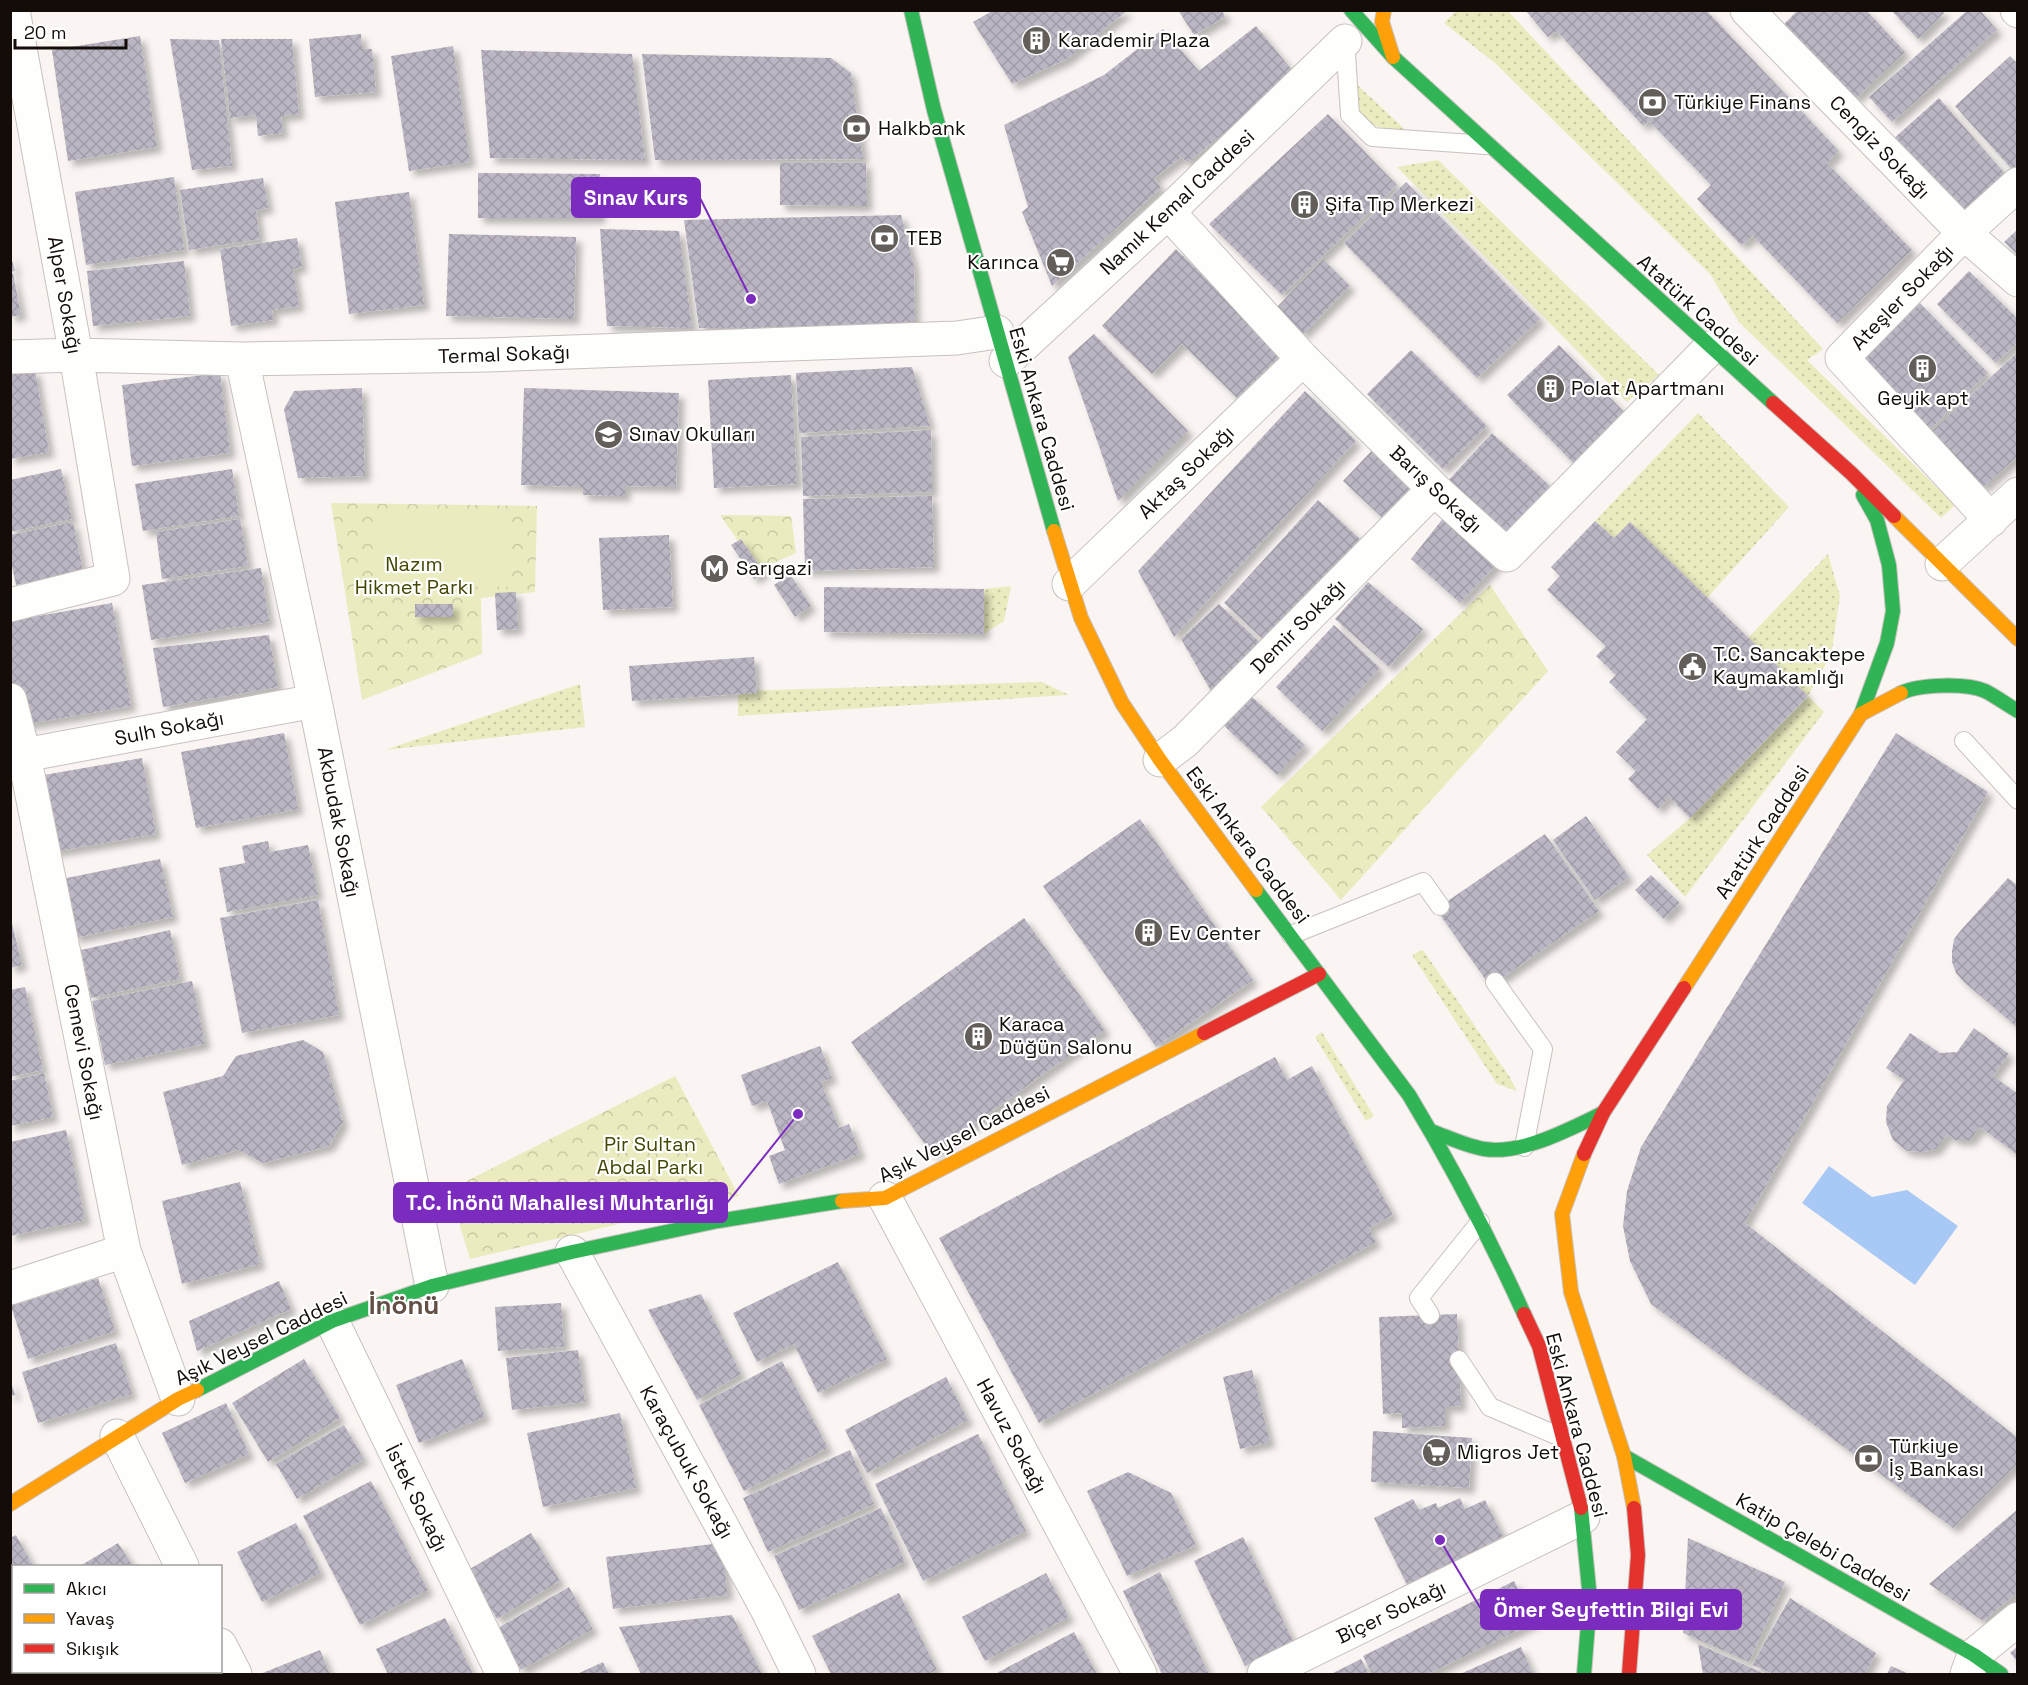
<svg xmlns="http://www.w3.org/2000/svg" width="2028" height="1685" viewBox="0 0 2028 1685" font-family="'Space Grotesk',sans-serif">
<defs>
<pattern id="grass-dots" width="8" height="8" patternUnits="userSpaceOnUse" patternTransform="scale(1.5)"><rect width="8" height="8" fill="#eaebbf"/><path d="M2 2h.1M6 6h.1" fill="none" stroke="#c8c8a3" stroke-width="1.8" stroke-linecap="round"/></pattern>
<pattern id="park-crowns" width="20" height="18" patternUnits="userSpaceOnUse" patternTransform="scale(1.5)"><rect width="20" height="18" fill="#eaebbf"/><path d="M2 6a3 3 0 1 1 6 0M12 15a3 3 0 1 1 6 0" fill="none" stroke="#c8c8a3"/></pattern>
<pattern id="building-cross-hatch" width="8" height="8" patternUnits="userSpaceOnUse" patternTransform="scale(1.5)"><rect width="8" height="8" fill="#bbb6c3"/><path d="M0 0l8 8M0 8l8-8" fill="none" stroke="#a09ba6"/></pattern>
<filter id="shadow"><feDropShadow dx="5.5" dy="5.5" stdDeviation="3" flood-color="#0004"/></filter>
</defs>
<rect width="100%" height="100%" fill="#faf5f2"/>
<path fill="url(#grass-dots)" d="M1456 11H1508L1823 349 1807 360 1955 505 1941 518 1739 322 1710 274 1495 63 1444 23Z
M1352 80 1410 134 1363 123Z
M1438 160 1659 375 1627 402 1397 167Z
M1698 413 1789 507 1707 598 1630 523 1614 538 1595 521Z
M1828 554 1840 596 1831 655 1808 696 1824 712 1685 897 1647 855 1690 818 1808 697 1748 638Z
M1011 586 1004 621 984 634V589Z
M1042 682 1069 695 738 716V691Z
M580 684 585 727 385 750Z
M1423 950 1509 1076 1517 1091 1497 1084 1412 955Z
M1322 1032 1374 1116 1366 1121 1315 1037Z"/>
<path fill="url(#park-crowns)" d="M331 503 537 506 535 592 481 598 482 654 362 700Z
M720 515 791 516 796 553 758 570Z
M1490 585 1548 671 1341 900 1261 807Z
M675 1076 739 1196 470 1259 449 1190Z"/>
<path fill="#eaebbf" d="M377 515 512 517V587L377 586Z"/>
<path fill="#a8c9f6" d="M1829 1166 1872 1197 1907 1190 1958 1226 1915 1285 1802 1203Z"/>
<path fill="url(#building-cross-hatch)" filter="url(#shadow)" d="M994 10H1128L1067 59 1012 84 973 22Z
M1178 10H1222L1225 17 1194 35Z
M1525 10H1706L1839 151 1827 163 1912 250 1837 323 1753 236 1741 245 1697 199 1711 185 1649 121 1643 126 1557 31 1548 37Z
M1798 10H1866L1905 52 1855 99 1784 24Z
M1891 10H1942L1944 13 1918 39Z
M1968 10H1980L1997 30 1892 122 1869 97Z
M1256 26 1296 75 1187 163 1182 157 1154 178 1161 188 1052 286 1022 212 1028 207 1004 125 1104 75 1163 29 1199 71Z
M361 34 362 49H372L376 92 315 97 309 39Z
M140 36 157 147 68 161 52 50Z
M170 39 219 40 232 166 192 170Z
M221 39H292L299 114 281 116 283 133 258 136 256 115 230 118Z
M453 46 470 162 409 171 391 56Z
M481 50 632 54 645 160 490 158Z
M642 54 831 58 851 73 863 159 655 160Z
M2010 56 2018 64V176L1955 106Z
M1939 98 2008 177 1960 218 1892 140Z
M1328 114 1397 185 1282 295 1209 224Z
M780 163H866L867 206 780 205Z
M478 173 600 174V218H478Z
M174 177 184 250 86 265 75 192Z
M263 178 268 208 256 210 260 239 189 250 180 190Z
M1406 182 1540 319 1477 378 1344 243Z
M409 192 424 305 349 314 335 202Z
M901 215 914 267 915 327 699 328 684 220Z
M600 229 679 231 692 328 607 326Z
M2018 229V255L2004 242Z
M449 234 576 237 574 319 446 316Z
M297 238 302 267 293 269 299 306 272 310 273 320 231 326 220 249Z
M1176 249 1282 354 1237 398 1182 344 1152 374 1102 326Z
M10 253 15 271 10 272Z
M1323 259 1350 286 1303 334 1276 308Z
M184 261 190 316 93 326 87 271Z
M1969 271 2018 319V342L1996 363 1937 304Z
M13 273 21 315 10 317V274Z
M1920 303 1988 373 1927 432 1859 363Z
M1094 334 1188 431 1118 501 1068 357Z
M1559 345 1629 417 1577 467 1507 395Z
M1411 350 1487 426 1443 469 1367 394Z
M2018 352V456L1982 488 1931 432Z
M912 367 930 426 799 433 796 373Z
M35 370 49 452 10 459V374Z
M220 373 230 453 132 466 122 385Z
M791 375 797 484 714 488 708 380Z
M362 388 365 476 298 478 284 409 294 391Z
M524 388 679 393 676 487 625 486V496L583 495 582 487 521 485Z
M1305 391 1356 441 1174 637 1138 571Z
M931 430 932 492 803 496 801 437Z
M1492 433 1550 486 1503 537 1445 484Z
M1378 444 1425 487 1390 525 1343 481Z
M61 469 72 519 10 532V480Z
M232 469 239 516 143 531 135 484Z
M932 496 934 567 805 571 803 499Z
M1318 500 1360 539 1266 642 1224 603Z
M1448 512 1501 560 1460 603 1411 559Z
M240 519 248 566 162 579 156 532Z
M1595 521 1614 538 1630 522 1808 696 1690 818 1669 797 1658 809 1628 779 1636 771 1616 752 1647 719 1609 682 1616 675 1596 656 1606 646 1547 590 1560 576 1551 567Z
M73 522 83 571 16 585 10 557V535Z
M669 535 673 607 603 610 599 538Z
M741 539 764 572 754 579 731 545Z
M261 568 269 622 151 640 142 585Z
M790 574 811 606 795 617 774 585Z
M1368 582 1423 629 1389 667 1335 619Z
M824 587 984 589V634L824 632Z
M516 592 518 629 497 630 495 593Z
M112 603 131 706 22 725 10 678V625L15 620Z
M415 604H453V617H415Z
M1219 604 1267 649 1215 698 1181 639Z
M1334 625 1380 668 1322 731 1276 687Z
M269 635 278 687 163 707 153 648Z
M754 657 757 693 632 701 629 666Z
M1250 695 1305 745 1277 775 1223 725Z
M284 733 298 809 196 828 181 752Z
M1896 733 1988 792 1745 1223 2018 1438V1463L1953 1528 1651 1304 1630 1261 1623 1226 1627 1191 1641 1147Z
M142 758 156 834 52 852 38 776Z
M1586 816 1629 877 1595 900 1553 840Z
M1140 819 1253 980 1156 1047 1043 886Z
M1545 834 1599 911 1490 986 1436 909Z
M268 841 270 852 308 845 318 895 227 912 219 868 245 863 242 846Z
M160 859 173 917 74 938 62 879Z
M1651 875 1680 903 1664 919 1635 890Z
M2008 878 2018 886V1028L1964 982 1956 973 1952 962V951L1954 939 1961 930Z
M318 900 339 1015 242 1033 220 918Z
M10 915 22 965 10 968Z
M1024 918 1105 1030 932 1154 851 1042Z
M170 930 180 979 91 998 81 950Z
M192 981 205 1044 105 1065 92 1001Z
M25 987 43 1070 10 1077V990Z
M1974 1028 2009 1054 1993 1076 2018 1094V1155L1980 1127 1970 1140H1955L1948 1134 1936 1149 1924 1152 1907 1151 1893 1140 1886 1122 1887 1106 1904 1080 1886 1068 1910 1033 1940 1053 1957 1052Z
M303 1040 323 1052 343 1122 329 1146 263 1163 238 1150 182 1165 163 1092 223 1076 236 1056Z
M820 1046 832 1078 821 1082 839 1128 849 1124 860 1154 779 1184 769 1156 785 1150 767 1101 752 1106 741 1075Z
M1275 1057 1287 1080 1312 1066 1393 1215 1369 1228 1376 1242 1039 1423 939 1238Z
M44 1073 53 1117 10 1126V1081Z
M66 1130 85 1220 10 1236V1142Z
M240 1182 260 1264 182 1284 162 1201Z
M838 1262 887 1359 818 1393 794 1344 757 1362 733 1313Z
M98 1278 115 1331 28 1359 11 1306Z
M279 1281 291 1309 197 1351 189 1321Z
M701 1294 741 1374 697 1400 648 1310Z
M561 1303 564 1347 498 1351 495 1307Z
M1457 1314 1461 1406 1445 1407V1426L1402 1428V1413L1383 1414 1379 1317Z
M116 1343 132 1394 38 1423 22 1372Z
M578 1350 585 1402 512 1410 506 1358Z
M304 1359 340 1418 268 1462 232 1403Z
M462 1359 485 1417 419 1443 396 1385Z
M782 1361 828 1448 744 1491 699 1405Z
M1252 1370 1270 1442 1240 1449 1223 1377Z
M946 1377 968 1420 867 1473 845 1430Z
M10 1379 15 1395 10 1396Z
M226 1403 249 1454 185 1483 162 1433Z
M620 1413 636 1488 543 1507 527 1433Z
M344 1425 364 1459 297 1499 276 1464Z
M1373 1431 1472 1438 1469 1488 1371 1482Z
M978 1434 1026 1531 923 1581 875 1484Z
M850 1450 874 1504 768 1552 743 1498Z
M1128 1472 1171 1493 1196 1545 1127 1576 1087 1491Z
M371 1481 428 1590 360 1625 303 1516Z
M1460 1498 1465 1509 1485 1500 1503 1536 1488 1544 1491 1550 1409 1589 1374 1518 1413 1499 1419 1510 1436 1503 1438 1508Z
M881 1508 905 1562 799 1610 774 1556Z
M2018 1509V1592L1983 1621 1929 1584Z
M296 1523 321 1573 262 1602 237 1552Z
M531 1533 560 1581 497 1619 468 1570Z
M16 1535 33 1566H14V1601L10 1603V1538Z
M1243 1537 1294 1643 1245 1666 1194 1561Z
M1688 1538 1785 1582 1749 1662 1683 1633Z
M118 1543 133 1566H80Z
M721 1543 728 1595 613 1609 606 1557Z
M1160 1572 1209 1674H1162L1123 1591Z
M1046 1573 1069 1617 985 1661 962 1617Z
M1514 1581 1535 1622 1428 1674H1372L1363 1656Z
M569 1587 593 1629 521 1670 496 1629Z
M899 1593 937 1670 928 1674H831L812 1636Z
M1790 1598 1876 1653 1865 1674H1774L1752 1665Z
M14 1615V1672H19L10 1674V1617Z
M732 1615 762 1674H641L619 1627Z
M445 1618 473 1674H388L376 1649Z
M1074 1632 1097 1674H995Z
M1698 1644 1765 1674H1703Z
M2018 1646V1662L2010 1653Z
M1521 1647 1533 1674H1460Z
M320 1650 330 1674H260Z
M1361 1659 1369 1674H1331Z
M603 1662 609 1674H577Z
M1891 1666 1909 1674H1887Z
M45 1672H87L89 1674H39Z
M102 1672H160L155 1674H104Z
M168 1672H194L196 1674H162Z"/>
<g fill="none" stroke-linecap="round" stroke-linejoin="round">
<defs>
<path id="lane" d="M1345 39 1350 115 1372 137 1486 145
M1964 741 2018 800
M1291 935 1423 882 1440 906
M1495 982 1543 1049 1524 1147
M1430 1315 1419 1298 1480 1222
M1459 1360 1490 1407 1563 1438"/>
<path id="street" d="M1747 10 1964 233 2018 280
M2017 10 2018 11
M1168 212 1303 359 1434 489 1507 555 1710 348
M10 357 76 355 242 359 487 355 957 338 997 332
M242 359 315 701 432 1286
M1006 361 1168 212 1345 41
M1991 520 1842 358 1964 233 2018 184
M1942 564 2018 494
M1069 584 1303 359
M10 605 113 579 76 355 13 10
M10 700 24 755 124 1251 178 1399
M24 755 315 701
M1160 760 1185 741 1434 489
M885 1198 1140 1674
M572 1252 766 1607 799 1674
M10 1288 124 1251
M332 1321 503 1674
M117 1436 182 1566
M220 1645 235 1674
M1264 1674 1583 1517
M1967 1674 1974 1655 2018 1619"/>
<path id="fast" d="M911 10 934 110 1054 531
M1351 10 1393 57 1773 403
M1901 693C1919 684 1967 683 1985 691 1997 697 2007 705 2018 711
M1861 714 1887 643 1893 611 1889 565 1877 520 1863 495
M1256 890 1409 1095C1452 1166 1490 1239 1524 1314
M1431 1131C1448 1137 1466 1146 1484 1149 1522 1155 1570 1129 1603 1113
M197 1390 332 1321 432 1286 572 1252 718 1221 842 1201
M1624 1456 1974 1655 2001 1674
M1581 1508 1590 1599 1584 1674"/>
<path id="slow" d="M1384 10 1382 22 1393 57
M1894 516 2018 639
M1054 531 1081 618 1122 703 1160 760 1256 890
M1684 988 1861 714 1901 693
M1584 1154 1562 1214 1571 1292 1624 1456 1634 1508
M842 1201 885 1198 1204 1033
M10 1504 178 1399 197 1390"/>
<path id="jam" d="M1773 403 1851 473 1894 516
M1204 1033 1319 974
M1584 1154 1603 1113 1684 988
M1524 1314 1539 1346 1581 1508
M1629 1674 1638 1555 1634 1508"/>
</defs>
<use href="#lane" stroke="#c8c1be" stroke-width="20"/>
<use href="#street" stroke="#c8c1be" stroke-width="35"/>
<use href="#fast" stroke="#c8c1be" stroke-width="16"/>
<use href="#slow" stroke="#c8c1be" stroke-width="16"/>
<use href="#jam" stroke="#c8c1be" stroke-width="16"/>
<use href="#lane" stroke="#fefefd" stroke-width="18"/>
<use href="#street" stroke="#fefefd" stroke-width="33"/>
<use href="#fast" stroke="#30b455" stroke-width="14"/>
<use href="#slow" stroke="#ff9f0a" stroke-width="14"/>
<use href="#jam" stroke="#e5322d" stroke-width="14"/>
</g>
<defs>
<symbol id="building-disc" viewBox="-11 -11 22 22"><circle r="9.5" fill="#645e5a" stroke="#fff"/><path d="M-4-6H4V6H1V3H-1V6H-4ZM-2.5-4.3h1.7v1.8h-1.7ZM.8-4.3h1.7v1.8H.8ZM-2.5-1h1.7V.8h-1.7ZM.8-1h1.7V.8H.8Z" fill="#fff"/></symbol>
<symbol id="bank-disc" viewBox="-11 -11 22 22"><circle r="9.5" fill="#645e5a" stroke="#fff"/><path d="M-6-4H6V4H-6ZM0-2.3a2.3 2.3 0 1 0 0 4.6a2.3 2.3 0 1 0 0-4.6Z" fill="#fff"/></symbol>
<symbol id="supermarket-disc" viewBox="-11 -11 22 22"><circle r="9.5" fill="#645e5a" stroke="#fff"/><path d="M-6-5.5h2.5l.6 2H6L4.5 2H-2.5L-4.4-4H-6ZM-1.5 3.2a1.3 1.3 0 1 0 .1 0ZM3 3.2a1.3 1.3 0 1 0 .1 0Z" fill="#fff"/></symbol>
<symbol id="school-disc" viewBox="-11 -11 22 22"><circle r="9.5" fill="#645e5a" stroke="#fff"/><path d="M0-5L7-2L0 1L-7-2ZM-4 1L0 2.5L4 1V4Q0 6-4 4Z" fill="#fff"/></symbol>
<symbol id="metro-disc" viewBox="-11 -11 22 22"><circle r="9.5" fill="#645e5a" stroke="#fff"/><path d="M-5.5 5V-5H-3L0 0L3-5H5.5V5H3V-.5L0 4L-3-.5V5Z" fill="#fff"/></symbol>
<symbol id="civic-disc" viewBox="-11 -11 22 22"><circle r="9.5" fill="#645e5a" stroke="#fff"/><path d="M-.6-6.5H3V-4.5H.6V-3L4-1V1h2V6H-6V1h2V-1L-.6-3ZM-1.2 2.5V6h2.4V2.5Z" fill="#fff"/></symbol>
</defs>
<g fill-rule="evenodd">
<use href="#building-disc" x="1020" y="24" width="33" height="33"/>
<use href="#bank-disc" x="1636" y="86" width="33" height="33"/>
<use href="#bank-disc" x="840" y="112" width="33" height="33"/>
<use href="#building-disc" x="1288" y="188" width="33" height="33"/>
<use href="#bank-disc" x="868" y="222" width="33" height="33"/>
<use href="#supermarket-disc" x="1044" y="246" width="33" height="33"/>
<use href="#building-disc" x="1906" y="352" width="33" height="33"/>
<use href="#building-disc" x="1534" y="372" width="33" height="33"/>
<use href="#school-disc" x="592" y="418" width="33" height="33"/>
<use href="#metro-disc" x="698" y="552" width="33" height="33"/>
<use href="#civic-disc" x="1676" y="650" width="33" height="33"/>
<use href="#building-disc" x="1132" y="916" width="33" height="33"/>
<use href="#building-disc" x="962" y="1020" width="33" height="33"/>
<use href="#supermarket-disc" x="1420" y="1436" width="33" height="33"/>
<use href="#bank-disc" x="1852" y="1442" width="33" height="33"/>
</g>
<g text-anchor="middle" stroke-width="4.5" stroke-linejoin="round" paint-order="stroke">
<g font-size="20" fill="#140c08" stroke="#fff" text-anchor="start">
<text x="1058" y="47">Karademir Plaza</text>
<text x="1674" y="109">Türkiye Finans</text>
<text x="878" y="135">Halkbank</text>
<text x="1325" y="211">Şifa Tıp Merkezi</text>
<text x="906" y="245">TEB</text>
<text x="1039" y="269" text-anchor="end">Karınca</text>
<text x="1571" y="395">Polat Apartmanı</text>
<text x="1923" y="405" text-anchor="middle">Geyik apt</text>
<text x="629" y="441">Sınav Okulları</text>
<text x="736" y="575">Sarıgazi</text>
<text x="1713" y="661">T.C. Sancaktepe<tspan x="1713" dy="23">Kaymakamlığı</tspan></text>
<text x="1169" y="940">Ev Center</text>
<text x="999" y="1031">Karaca<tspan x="999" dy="23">Düğün Salonu</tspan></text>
<text x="1889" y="1453">Türkiye<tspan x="1889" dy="23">İş Bankası</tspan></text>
<text x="1457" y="1459">Migros Jet</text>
</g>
<g font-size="20" fill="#140c08" stroke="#fff">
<text transform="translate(1880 147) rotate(46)" y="7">Cengiz Sokağı</text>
<text transform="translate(1177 202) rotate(-43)" y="7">Namık Kemal Caddesi</text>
<text transform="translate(65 295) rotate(80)" y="7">Alper Sokağı</text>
<text transform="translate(1902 297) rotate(-46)" y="7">Ateşler Sokağı</text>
<text transform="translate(1698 310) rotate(42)" y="7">Atatürk Caddesi</text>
<text transform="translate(504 354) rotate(-2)" y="7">Termal Sokağı</text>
<text transform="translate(1042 419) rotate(74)" y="7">Eski Ankara Caddesi</text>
<text transform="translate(1186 472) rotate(-44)" y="7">Aktaş Sokağı</text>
<text transform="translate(1436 489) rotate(43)" y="7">Barış Sokağı</text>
<text transform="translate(1298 626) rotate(-45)" y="7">Demir Sokağı</text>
<text transform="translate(169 728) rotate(-11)" y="7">Sulh Sokağı</text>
<text transform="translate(339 822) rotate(79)" y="7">Akbudak Sokağı</text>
<text transform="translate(1762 832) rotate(-57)" y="7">Atatürk Caddesi</text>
<text transform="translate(1248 845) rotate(53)" y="7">Eski Ankara Caddesi</text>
<text transform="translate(84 1052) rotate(79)" y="7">Cemevi Sokağı</text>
<text transform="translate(964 1134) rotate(-27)" y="7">Aşık Veysel Caddesi</text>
<text transform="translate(261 1338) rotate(-26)" y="7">Aşık Veysel Caddesi</text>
<text transform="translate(1577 1425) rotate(75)" y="7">Eski Ankara Caddesi</text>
<text transform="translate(1012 1436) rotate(62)" y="7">Havuz Sokağı</text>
<text transform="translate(687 1462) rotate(61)" y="7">Karaçubuk Sokağı</text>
<text transform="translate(417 1498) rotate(64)" y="7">İstek Sokağı</text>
<text transform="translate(1823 1547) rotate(30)" y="7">Katip Çelebi Caddesi</text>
<text transform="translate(1391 1612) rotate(-26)" y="7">Biçer Sokağı</text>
</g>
<g font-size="20" fill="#464703" stroke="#fff">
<text x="414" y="571">Nazım<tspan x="414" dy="23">Hikmet Parkı</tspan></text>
<text x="650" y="1151">Pir Sultan<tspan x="650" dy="23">Abdal Parkı</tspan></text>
</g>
<g font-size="26" font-weight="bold" fill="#634f44" stroke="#fff">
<text x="404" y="1314">İnönü</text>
</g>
</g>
<path fill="none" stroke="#7b2cbf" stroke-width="2" d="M751 299L700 198M798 1114L727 1203M1440 1540L1481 1609"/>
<g fill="#7b2cbf" stroke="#fff" stroke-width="2">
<circle cx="751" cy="299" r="6"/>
<circle cx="798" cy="1114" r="6"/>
<circle cx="1440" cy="1540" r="6"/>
</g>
<g fill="#7b2cbf" stroke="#7b2cbf" stroke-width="2">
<rect x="572" y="178" width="128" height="39" rx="6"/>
<rect x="394" y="1183" width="333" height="39" rx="6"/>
<rect x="1481" y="1590" width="260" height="39" rx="6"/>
</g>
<g font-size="21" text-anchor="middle" font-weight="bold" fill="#fff">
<text x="636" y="205">Sınav Kurs</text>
<text x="560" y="1210">T.C. İnönü Mahallesi Muhtarlığı</text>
<text x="1611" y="1617">Ömer Seyfettin Bilgi Evi</text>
</g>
<rect width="2028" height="1685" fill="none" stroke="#140c08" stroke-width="24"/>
<rect x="12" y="1565" width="210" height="108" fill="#ffffff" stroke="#a19e9c" stroke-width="1.5"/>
<rect x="24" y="1584" width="30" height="9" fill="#30b455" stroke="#a19e9c" stroke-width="1.5"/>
<text x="66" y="1595" font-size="18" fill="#140c08">Akıcı</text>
<rect x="24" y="1614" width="30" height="9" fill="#ff9f0a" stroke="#a19e9c" stroke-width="1.5"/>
<text x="66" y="1625" font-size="18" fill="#140c08">Yavaş</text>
<rect x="24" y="1644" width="30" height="9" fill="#e5322d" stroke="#a19e9c" stroke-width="1.5"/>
<text x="66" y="1655" font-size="18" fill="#140c08">Sıkışık</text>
<path d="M15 39v9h111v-9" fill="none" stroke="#140c08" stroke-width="3"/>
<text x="24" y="39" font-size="18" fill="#140c08" stroke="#ffffff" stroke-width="4.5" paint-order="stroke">20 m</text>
</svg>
